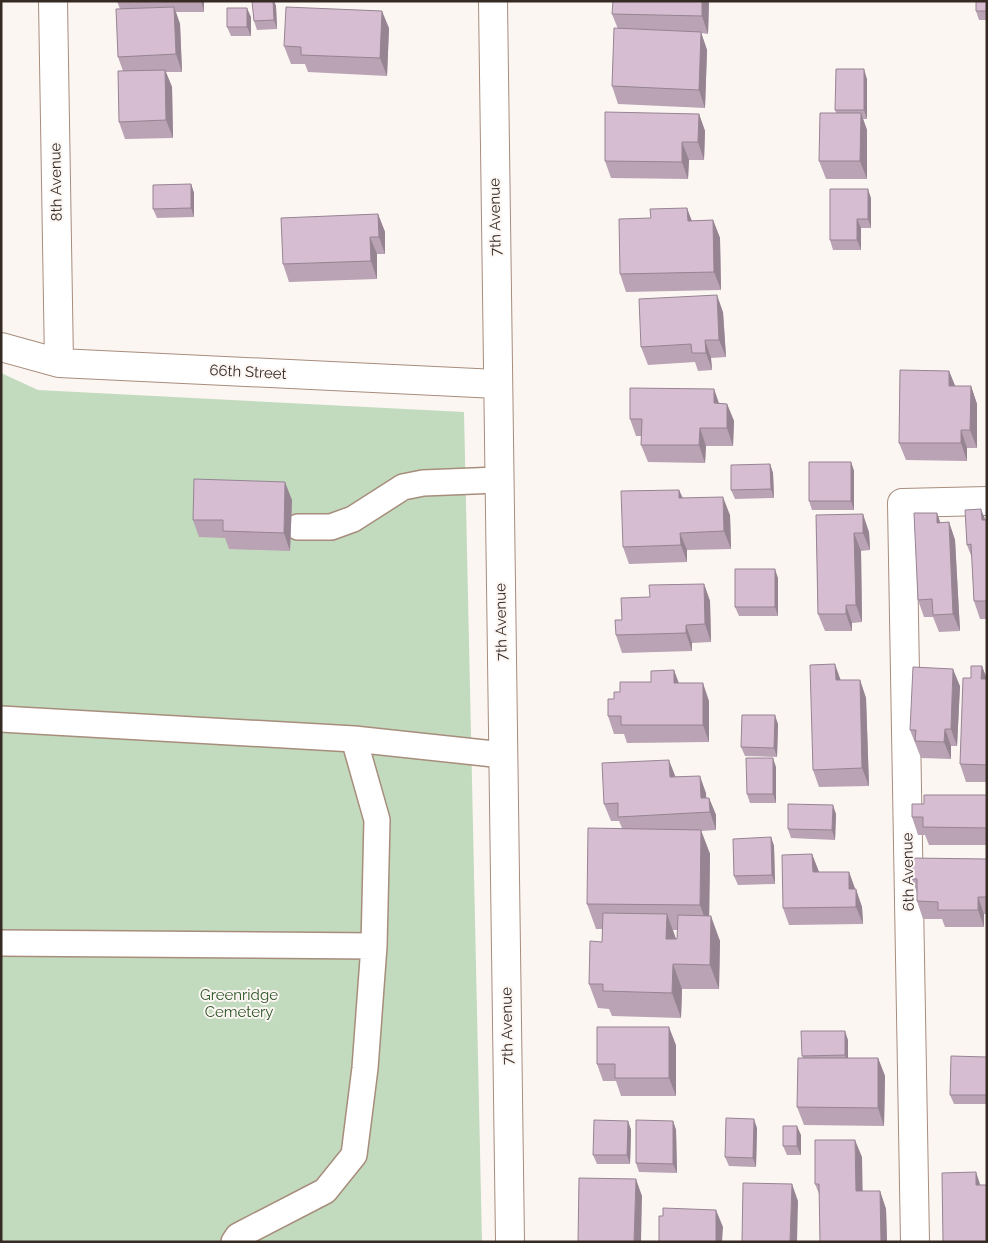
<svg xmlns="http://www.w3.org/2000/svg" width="988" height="1243" viewBox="0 0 988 1243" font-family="Raleway,sans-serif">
<rect width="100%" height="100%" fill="#fcf6f3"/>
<path fill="#c2dabe" d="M1 373 38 390 464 412 482 1242H1Z"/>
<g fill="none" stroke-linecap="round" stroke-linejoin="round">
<defs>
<path id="service" d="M298 527H331L353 519 403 487 423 483 498 480
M1 719 354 739 503 755
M1 943 374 946
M234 1242 238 1236 325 1191 354 1155 365 1068 374 946 377 820 354 739"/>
<path id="minor" d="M53 1 59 363
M1 347 59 363 497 384
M915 1242 902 503 987 501"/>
<path id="tertiary" d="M493 1 510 1242"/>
</defs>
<use href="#service" stroke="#a78d7c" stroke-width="28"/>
<use href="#minor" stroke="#a78d7c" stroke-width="30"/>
<use href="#tertiary" stroke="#a78d7c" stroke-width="30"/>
<use href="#service" stroke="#fff" stroke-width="25"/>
<use href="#minor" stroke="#fff" stroke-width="28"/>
<use href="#tertiary" stroke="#fff" stroke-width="28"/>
</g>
<path fill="#b9a3b4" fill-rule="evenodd" d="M117 1H204V12H176L180 24 182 72H166L172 87 173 138 125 139 119 122 123 71 118 57 120 9Z
M252 1H274L276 6 277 29 257 30 254 21Z
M709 1 708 34 701 33 707 50 705 108 618 104 612 86 618 29 612 14Z
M987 1V20H979L976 11Z
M251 17V36H231L227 27Z
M389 28 387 76 308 72 305 64H291L284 46Z
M867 79V119H863L867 130V179H826L819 161 836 113 835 110Z
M699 114 705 131 704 160H689L688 179 611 178 605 161Z
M191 184 194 193V217L157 218 153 209Z
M871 198V228H861V250H833L830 240Z
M687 208 692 221 713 220 720 238 721 290 626 292 620 274Z
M378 214 385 232V254H377V279L289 282 283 264Z
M723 312 726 357 711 358 712 370 698 371 695 362 648 365 641 347Z
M949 371 955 386H971L977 404V448H967V461L906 460 899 443Z
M714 389 719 403 727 404 734 421 733 446H706L705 463 648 462 641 445V436H636L630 419Z
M851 462 854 471V510H812L809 501Z
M770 464 773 473 774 498 735 499 731 490Z
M679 490 683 498 730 515 731 549 687 550V562L629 564 623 547Z
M292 500 290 551 229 549 225 538 199 537 193 520Z
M937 513 940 523 949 522 955 540 960 631 939 632 933 617H924L918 600Z
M816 515 869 532 870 550 861 551 862 622 852 623V631H825L818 614Z
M985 520H987V619H980L974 601 972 558 967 545Z
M778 578V616H739L735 607Z
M704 584 710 601 711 642 692 643V651L622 653 616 635 622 620 650 597Z
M982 666 987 679V782H966L960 764 971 678Z
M674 670 679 683 709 701V742L627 743 624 734H614L608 716 614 699 620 692 651 682Z
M860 680 866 698 869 786 819 787 813 770Z
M960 686 957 746H951V759L921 758 910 730Z
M778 724 777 757 745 756 741 747Z
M776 767V803H750L747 794Z
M675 777 706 793V798H709L716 815V830L701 831 710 854 709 916 720 941 719 989H682L681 1018 612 1016 609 1009 598 1008 589 984 602 942V929H596L587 904 622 828 619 821H611L604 804ZM673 930H678L677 939H676Z
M987 795V845H929L925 835H918L912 817 924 804Z
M836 814 835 840 791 838 788 829Z
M771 837 774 846 775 884 738 885 734 876Z
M812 854 819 872H849L862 907 863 924 789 925 783 908Z
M987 859V914H984V927H945L942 919H923L917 901V893L912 879Z
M848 1040V1058H878L885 1076 884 1126 804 1125 797 1107 803 1058 802 1056Z
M676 1045V1096H621L616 1081H603L597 1064Z
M987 1057V1104H954L950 1095Z
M628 1121 631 1130 630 1164H597L593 1155Z
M673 1121 676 1130 677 1173 639 1172 636 1163Z
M757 1128 756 1167 729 1166 725 1157Z
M801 1135V1155H787L783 1146Z
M862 1157V1191H880L886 1209 887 1242H820V1196L815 1184Z"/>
<path fill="#968492" d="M201 1H204V12Z
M273 1H274L276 6 277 29 274 20Z
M702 1H709L708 34 702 16Z
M174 7 180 24 182 72 176 54Z
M247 8 251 17V36L247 27Z
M382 11 389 28 387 76 380 58Z
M701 32 707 50 705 108 699 90Z
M864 69 867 79V119L864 110Z
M165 70 172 87 173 138 166 120Z
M861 113 867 130V179L860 161Z
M699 114 705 131 704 160 698 142Z
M682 142 689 160 688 179 682 162Z
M191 184 194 193V217L191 208Z
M868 189 871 198V228L868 219Z
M687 208 693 225 688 221Z
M378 214 385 232V254L379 237Z
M857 219 861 228V250L857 240Z
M713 220 720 238 721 290 714 272Z
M370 237 377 254V279L371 261Z
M717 295 723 312 726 357 719 340Z
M705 340 711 358 712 370 706 353Z
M949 371 956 388 949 386Z
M971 386 977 404V448L970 430Z
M714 389 720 407 714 403Z
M727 404 734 421 733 446 727 428Z
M700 428 706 446 705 463 699 445Z
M961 430 967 448V461L961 443Z
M851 462 854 471V510L851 501Z
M770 464 773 473 774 498 771 489Z
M285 482 292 500 290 551 284 533Z
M679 490 686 507 679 498Z
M723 497 730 515 731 549 724 531Z
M981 509 987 524 982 520Z
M937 513 943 530 937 523Z
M863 514 869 532 870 550 863 533Z
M949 522 955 540 960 631 953 614Z
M680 533 687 550V562L681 545Z
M854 533 861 551 862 622 856 605Z
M775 569 778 578V616L775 607Z
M704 584 710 601 711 642 705 624Z
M846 605 852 623V631L846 614Z
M686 625 692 643V651L686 633Z
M835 664 841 681 836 680Z
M982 666 987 680 981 679Z
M953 669 960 686 957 746 951 729Z
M674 670 680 688 674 683Z
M860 680 866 698 869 786 862 768Z
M703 683 709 701V742L703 725Z
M775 715 778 724 777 757 774 748Z
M945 729 951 746V759L944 742Z
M773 758 776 767V803L773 794Z
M669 760 676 778 670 777Z
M700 776 706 793 707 813 701 798Z
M709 798 716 815V830L710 812Z
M833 805 836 814 835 840 832 830Z
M701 830 710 854 709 930 700 905Z
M771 837 774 846 775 884 772 875Z
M812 854 819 872V890L813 872Z
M849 872 855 889V907L849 889Z
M856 889 862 907 863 924 856 907Z
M978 897 984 914V927L978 910Z
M667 914 676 939 675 964 666 939Z
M711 916 720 941 719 989 710 965Z
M673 964 682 989 681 1018 672 993Z
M669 1027 676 1045V1096L669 1078Z
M845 1031 848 1040V1064L845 1055Z
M878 1058 885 1076 884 1126 878 1108Z
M754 1119 757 1128 756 1167 753 1158Z
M628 1121 631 1130 630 1164 627 1155Z
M673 1121 676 1130 677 1173 673 1164Z
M797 1126 801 1135V1155L797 1146Z
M855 1140 862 1157 863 1209 856 1191Z
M976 1172 982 1190 976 1185Z
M636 1179 642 1196 641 1242H634Z
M792 1184 798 1201 797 1242H790Z
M880 1191 886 1209 887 1242H881Z
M716 1210 723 1227 722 1242H716Z"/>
<path fill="#d7bdd1" stroke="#968492" d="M252 1H273L274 20 254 21Z
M613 1H702V16L612 14Z
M976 1H987V11H976Z
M174 7 176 54 118 57 116 9Z
M286 7 382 11 380 58 301 55V47L284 46Z
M227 8H247V27H227Z
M614 28 701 32 699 90 612 86Z
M836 69H864V110H835Z
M165 70 166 120 119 122 118 71Z
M605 112 699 114 698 142H682V162L605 161Z
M820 113H861L860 161H819Z
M191 184V208L153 209V185Z
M830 189H868V219H857V240H830Z
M687 208 688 221 713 220 714 272 620 274 619 219 651 218 650 209Z
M378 214 379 237H370L371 261 283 264 281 218Z
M717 295 719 340H705L706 353H692L691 344 641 347 639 299Z
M900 370 949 371V386H971L970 430H961V443H899Z
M630 388 714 389V403L727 404V428H700L699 445H641L642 419H630Z
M809 462H851V501H809Z
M770 464 771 489 731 490V465Z
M194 479 285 482 284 533 223 531V520H193Z
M679 490V498L723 497 724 531 680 533 681 545 623 547 621 491Z
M981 509 982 520H987V601H974L971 544 967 545 965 510Z
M914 513H937V523L949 522 953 614 933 615 932 599 918 600Z
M863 514V533H854L856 605H846V614H818L816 515Z
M735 569H775V607H735Z
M704 584 705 624 686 625V633L616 635 615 620H622L621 598 650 597 649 585Z
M835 664 836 680H860L862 768 813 770 810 665Z
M971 666H982L981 679H987V765L960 764 963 678H971Z
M913 667 953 669 951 729H945L944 742 915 741 916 730H910Z
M674 670V683H703V725H621V716H608V699H614V692H620V682H651V671Z
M742 715H775L774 748 741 747Z
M746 758H773V794H747Z
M669 760 670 777 700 776 701 798H709L710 812 618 817V803L604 804 602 763Z
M924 795H987V828L923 827V817H912V804H924Z
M788 804 833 805 832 830 788 829Z
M588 828 701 830 700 905 587 904Z
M771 837 772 875 734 876 733 839Z
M812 854 813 872H849V889H856V907L783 908 782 855Z
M912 858 987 859V897H978V910H938V902L917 901V879H912Z
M603 913 667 914 666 939H677L678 915 711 916 710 965 673 964 672 993 603 991V984H589L590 941 602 942Z
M597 1027H669V1078H615V1064H597Z
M801 1031H845V1055L802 1056Z
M951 1056 987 1057V1095H950Z
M798 1058H878V1108L797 1107Z
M726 1118 754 1119 753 1158 725 1157Z
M594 1120 628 1121 627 1155H593Z
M636 1120 673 1121V1164L636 1163Z
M783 1126H797V1146H783Z
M815 1140H855L856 1191H880L881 1242H820L819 1184H815Z
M976 1172V1185H987V1242H943L942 1173Z
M579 1178 636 1179 634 1242H578Z
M743 1183 792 1184 790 1242H742Z
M663 1208 716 1210V1242H659V1216H663Z"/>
<g text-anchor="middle" stroke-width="4" stroke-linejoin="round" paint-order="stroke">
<g font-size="15" fill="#362b24" stroke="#fcf6f3">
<text transform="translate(56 182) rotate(-91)" y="5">8th Avenue</text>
<text transform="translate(495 217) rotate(-91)" y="5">7th Avenue</text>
<text transform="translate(248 372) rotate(3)" y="5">66th Street</text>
<text transform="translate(501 622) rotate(-91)" y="5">7th Avenue</text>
<text transform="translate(908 872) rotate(-91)" y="5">6th Avenue</text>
<text transform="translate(507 1026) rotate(-91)" y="5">7th Avenue</text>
</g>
<g font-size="15" fill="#2a5424" stroke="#fcf6f3">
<text x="239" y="1000">Greenridge<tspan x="239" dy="17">Cemetery</tspan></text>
</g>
</g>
<rect width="988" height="1243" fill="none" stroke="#362b24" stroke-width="5"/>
</svg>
